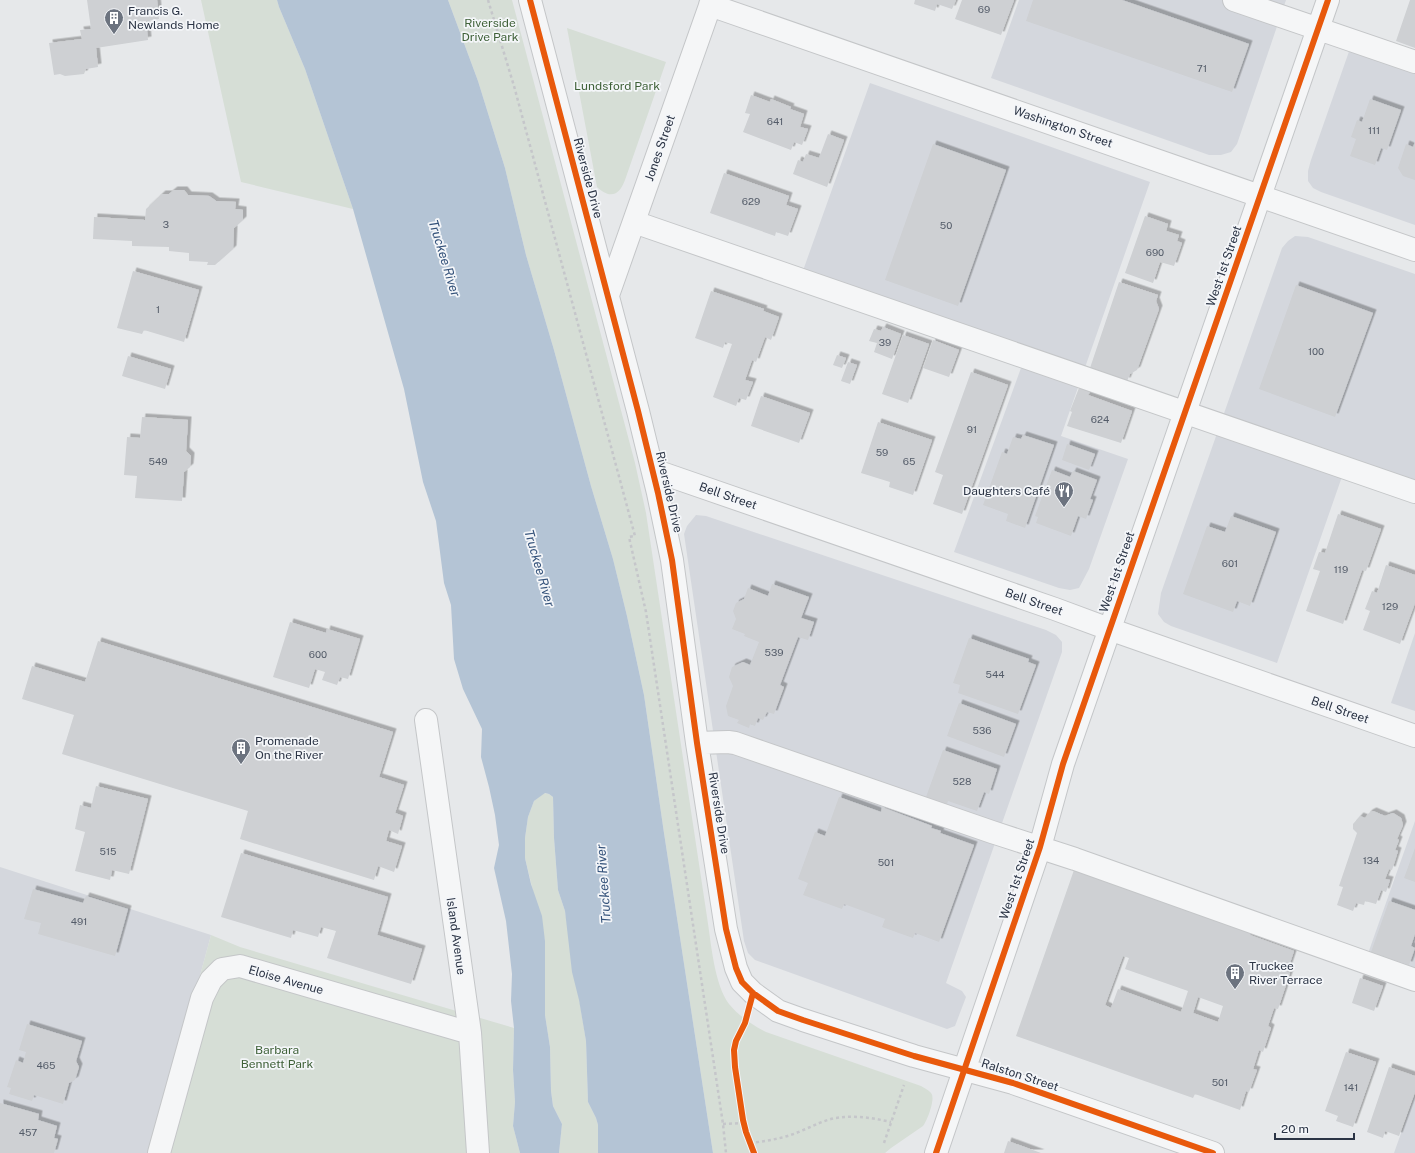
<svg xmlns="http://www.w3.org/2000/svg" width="1415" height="1153" viewBox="0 0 1415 1153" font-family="'Public Sans',sans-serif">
<defs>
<filter id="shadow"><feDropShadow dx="3.5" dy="-3.5" stdDeviation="0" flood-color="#0004"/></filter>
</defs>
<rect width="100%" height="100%" fill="#e6e8ea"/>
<path fill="#d4d7dd" d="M1019 0H1286L1237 144 1231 152 1221 155H1209L991 78Z
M1353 40 1415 62V225L1321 192 1313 188 1308 181V171L1311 160Z
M870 83 1150 182 1061 436 1128 459 1089 569 1079 588 1070 590 1059 588 954 552 1025 357 800 279Z
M1295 236 1308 237 1415 274V492L1345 468 1277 663 1171 626 1164 622 1158 614 1161 593 1282 248 1288 241Z
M696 515 706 516 1046 630 1056 635 1062 642V652L946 983 962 991 966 997 955 1026 947 1029 755 960 748 953 744 941 684 534 687 526Z
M1415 633V711L1391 703Z
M1415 821V980L1365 962Z
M0 867 211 935 152 1153H0Z
M1415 1094V1153H1394Z"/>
<path fill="#d6ded6" d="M201 0H277L279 7 305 69 353 209 241 182Z
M448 0H512L635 463 646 513 707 917C711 942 714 984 729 1004 739 1016 752 1025 766 1032L921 1086C924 1088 929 1090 931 1093 936 1098 927 1121 923 1126L891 1148 885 1153H713L664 833 644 695 627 616 613 559 591 486 554 350 526 255 505 168 478 81Z
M567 28 666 62 625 180C619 196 610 199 597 187Z
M544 793 549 794 553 797 554 838 558 890 565 911 586 1041 588 1102 596 1118 598 1125V1153H559L562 1124 553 1106 551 1091 550 1047 545 1015V941L525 858V838L528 817 534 801Z
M211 935 240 947 514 1028 513 1070 515 1102 513 1126 520 1153H152Z"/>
<path fill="#b4c4d5" d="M277 0H448L478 81 505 168 526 255 554 350 591 486 613 559 627 616 644 695 664 833 713 1153H598V1125L596 1118 588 1102 586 1041 579 1000 572 972 565 911 558 890 554 838 553 797 549 794 545 793 534 801 528 817 525 838V858L531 884 542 916 545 941V1015L550 1047 551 1091 553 1106 562 1124 559 1153H520L513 1126 515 1102 513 1070 514 1028 511 1001 512 974 506 921 494 868 499 845 495 815 489 787 481 757 482 729 463 689 454 659 451 605 444 583 436 521 423 482 404 389 353 209 305 69 279 7Z"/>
<path fill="#ced0d3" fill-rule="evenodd" filter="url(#shadow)" d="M87 0H157L159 19 146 21 148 40 96 48 98 67 86 69 84 74 65 76 60 74 54 75 49 43 82 39 80 30 91 29Z
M915 0H956L952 9 937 4 935 11 914 4Z
M962 0H1014L1001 35 955 19Z
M1033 0H1122L1249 44 1232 92 1026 21Z
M1410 0H1415V48L1396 41Z
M751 95 770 102 771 99 791 107 790 109 804 114 800 127 808 129 802 145 794 142 791 150 743 132 750 114 745 113Z
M1370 99 1401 110 1387 150 1381 148 1375 165 1350 156 1356 139 1351 137 1357 120 1362 122Z
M828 134 844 140 827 187 793 174 798 160 803 162 806 154 819 158Z
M1415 142V180L1403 176 1398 168 1406 144 1413 147Z
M933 144 1006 170 958 306 885 280Z
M724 173 789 196 786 205 798 209 788 236 776 232 775 236 710 213Z
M174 190H184L188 195 209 196 216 201 236 202 235 209 243 210V220L234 228 233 249 215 265H207L208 262 189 261V253L169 251V247L132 246V241L93 239 94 217 145 220 146 209 162 194H169Z
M1145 216 1168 224 1166 231 1179 235 1177 241 1182 243 1174 266 1160 262 1153 283 1125 273Z
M133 271 199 290 184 342 144 330 142 334 117 328Z
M1119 282 1158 295 1156 301 1159 309 1137 370 1130 374 1127 381 1090 368Z
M1296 285 1373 313 1335 417 1259 389Z
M711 291 764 309 763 311 779 317 771 340 765 337 756 362 752 360 745 380 753 382 746 400 739 398 736 406 713 397 732 344 725 342 723 348 695 338Z
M883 327 901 334 892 359 874 352 877 343 869 341 874 329 881 331Z
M903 335 929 344 908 403 882 394Z
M933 340 959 350 949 377 923 368Z
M837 355 846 358 842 368 833 365Z
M128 356 171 369 165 389 122 376Z
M848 362 857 365 850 384 841 381Z
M971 372 1008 385 962 514 933 504 943 475 935 472Z
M1079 388 1090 392 1088 395 1132 411 1121 443 1067 426 1072 412 1070 411Z
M761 396 810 413 799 443 751 426Z
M142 417 188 420 186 451 191 456 190 467 184 472 182 501 135 498 137 476 124 475 127 437 140 438Z
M878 422 932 440 913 495 889 487 890 482 861 473Z
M1023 435 1054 445 1025 528 1006 521 1008 514 983 505 1002 452 1007 454 1013 437 1021 439Z
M1067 444 1095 454 1089 470 1062 460Z
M1052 470 1070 477 1073 471 1097 480 1090 499 1093 500 1086 519 1078 516 1071 536 1036 523 1038 517 1035 516Z
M1338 514 1381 529 1366 571 1362 570 1343 624 1306 611 1320 571 1313 569 1319 552 1325 553Z
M1231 516 1276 532 1250 606 1237 601 1233 612 1183 594 1207 526 1225 532Z
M1386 565 1415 575V603L1400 644 1363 630 1370 611 1365 609 1372 591 1377 593Z
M772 584 809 597 801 618 814 622 808 640 798 637 780 685 784 687 774 714 767 712 763 720 758 718 755 726 750 724 749 728 737 723 739 720 728 716 726 706 733 686 729 677 732 667 743 662 750 665 759 642 744 636 745 634 732 629 736 619 733 611 736 603 744 599 748 588 768 596Z
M290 622 326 633 327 629 360 639 348 679 340 677 337 685 322 680 325 672 315 669 309 688 273 677Z
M969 638 1029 659 1028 662 1036 665 1018 714 958 693 960 685 953 683Z
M98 641 393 732 379 777 404 785 395 813 403 816 398 834 389 830 386 841 402 846 394 872 378 866 374 880 240 839 248 811 62 754 74 715 22 699 32 666 85 682Z
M959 703 1016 724 1004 757 947 736Z
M943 750 997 769 989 794 984 792 977 811 948 801 947 804 926 797Z
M96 786 148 799 129 874 112 870 110 880 75 871 85 832 75 829 80 805 91 808Z
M839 797 881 812 882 807 932 826 931 828 941 831 940 833 974 845 939 942 915 933 913 938 882 927 885 919 844 904 842 909 803 895 808 883 798 879 815 832 825 836Z
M1373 811 1385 816 1393 813 1401 818 1403 825 1397 839 1399 840 1395 850 1398 851 1392 870 1389 869 1385 879 1390 880 1386 892 1381 890 1376 904 1365 901 1364 905 1356 903 1353 911 1337 905 1343 887 1339 886 1357 833 1353 829V824L1360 816 1365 818 1369 813Z
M1415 848V882L1404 878Z
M241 853 388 897 377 935 422 949 411 984 327 958 336 931 321 927 318 937 293 930 291 938 221 917Z
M1074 870 1251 931 1250 935 1294 951 1287 972 1290 973 1278 1009 1274 1008 1268 1026 1271 1028 1263 1052 1259 1050 1253 1069 1257 1070 1249 1092 1246 1091 1240 1110 1195 1094 1193 1098 1016 1036ZM1123 956 1129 958 1125 969 1188 991 1181 1012 1118 989 1111 1008 1105 1005ZM1198 997 1223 1006 1218 1022 1193 1013Z
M33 889 83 903 86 896 128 909 115 956 38 934 41 923 24 919Z
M1389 901 1415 910V934L1411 946 1415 948 1409 965 1371 952Z
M1360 978 1383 986 1374 1011 1352 1003Z
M27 1024 82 1041 76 1061 79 1067 75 1080 69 1083 63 1104 34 1095 32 1101 9 1094 11 1088 7 1087 16 1060 23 1063 26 1052 19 1050Z
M1346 1052 1376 1062 1353 1127 1336 1121 1338 1116 1325 1111Z
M1389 1067 1415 1076V1092L1399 1136 1385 1131 1383 1138 1367 1132Z
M0 1103 39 1114 38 1120 57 1126 54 1138 58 1139 54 1153H0Z
M1008 1141 1041 1153H1004Z"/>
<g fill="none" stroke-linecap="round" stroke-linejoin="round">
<defs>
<path id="minor" d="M530 0 638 411 658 493 672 560 697 743 726 929 736 968 742 982 753 993 778 1011 803 1020 914 1056 1013 1083 1213 1153
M1234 0 1415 62
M710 5 1415 250
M634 222 1415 492
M608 295 712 0
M653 470 1055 609 1109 629 1415 736
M426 720 470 1033 478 1153
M697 743 728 742 735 743 992 832 1075 859 1415 980
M159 1153 202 998 211 980 222 969 240 966 470 1033
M936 1153 1040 847 1063 764 1328 0"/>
</defs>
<use href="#minor" stroke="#c4c6c8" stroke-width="24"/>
<path stroke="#c5c6ca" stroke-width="2.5" stroke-dasharray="3 3" stroke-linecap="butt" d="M488 0 514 86 635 536 629 537 646 612 723 1124 726 1153
M723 1124 744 1123
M750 1143C768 1141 785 1138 801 1131 813 1126 824 1120 836 1118 855 1115 873 1118 891 1122
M884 1143 904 1085"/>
<use href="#minor" stroke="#f5f6f7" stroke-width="22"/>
<defs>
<path id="cycleway" d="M530 0 638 411 658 493 672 560 697 743 726 929 736 968 742 982 753 993 778 1011 803 1020 914 1056 1013 1083 1213 1153
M753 993 745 1023 736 1041 734 1050 735 1067 743 1120 746 1132 754 1153
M936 1153 1040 847 1063 764 1328 0"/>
</defs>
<use href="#cycleway" stroke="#f4f6f9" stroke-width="8"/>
<use href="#cycleway" stroke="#e8590c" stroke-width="6"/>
</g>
<defs>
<symbol id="building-pin" viewBox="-11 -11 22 30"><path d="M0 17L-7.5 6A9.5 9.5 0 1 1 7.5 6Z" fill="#6c737f" stroke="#f4f6f9"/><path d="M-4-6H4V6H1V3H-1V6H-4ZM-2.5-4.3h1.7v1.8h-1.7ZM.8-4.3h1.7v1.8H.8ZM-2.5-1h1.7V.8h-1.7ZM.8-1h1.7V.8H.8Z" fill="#fff"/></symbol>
<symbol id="restaurant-pin" viewBox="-11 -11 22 30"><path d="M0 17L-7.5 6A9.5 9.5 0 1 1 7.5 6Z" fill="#6c737f" stroke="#f4f6f9"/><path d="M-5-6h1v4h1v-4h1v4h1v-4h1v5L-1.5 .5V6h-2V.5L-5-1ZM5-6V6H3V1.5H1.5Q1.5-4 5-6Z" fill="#fff"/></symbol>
</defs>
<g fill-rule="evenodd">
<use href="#building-pin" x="103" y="7" width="22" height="30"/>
<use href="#restaurant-pin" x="1053" y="480" width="22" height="30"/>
<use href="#building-pin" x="230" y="737" width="22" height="30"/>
<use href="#building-pin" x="1224" y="962" width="22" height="30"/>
</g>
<g text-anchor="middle" stroke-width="3.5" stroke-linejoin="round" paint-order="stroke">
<g font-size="10" fill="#545c69">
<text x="984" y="13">69</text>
<text x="1202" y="72">71</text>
<text x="775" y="125">641</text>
<text x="1374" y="134">111</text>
<text x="751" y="205">629</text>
<text x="166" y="228">3</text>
<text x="946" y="229">50</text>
<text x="1155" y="256">690</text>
<text x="158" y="313">1</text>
<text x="885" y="346">39</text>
<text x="1316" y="355">100</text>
<text x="1100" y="423">624</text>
<text x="972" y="433">91</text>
<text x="882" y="456">59</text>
<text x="158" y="465">549</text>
<text x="909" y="465">65</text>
<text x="1230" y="567">601</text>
<text x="1341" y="573">119</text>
<text x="1390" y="610">129</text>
<text x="774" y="656">539</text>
<text x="318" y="658">600</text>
<text x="995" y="678">544</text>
<text x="982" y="734">536</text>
<text x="962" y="785">528</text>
<text x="108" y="855">515</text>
<text x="1371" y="864">134</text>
<text x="886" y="866">501</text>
<text x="79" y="925">491</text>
<text x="46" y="1069">465</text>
<text x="1220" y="1086">501</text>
<text x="1351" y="1091">141</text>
<text x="28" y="1136">457</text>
</g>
<g font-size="12" fill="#2b3445" stroke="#f4f6f9" text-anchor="start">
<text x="128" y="15">Francis G.<tspan x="128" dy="14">Newlands Home</tspan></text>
<text x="1050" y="495" text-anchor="end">Daughters Café</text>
<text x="255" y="745">Promenade<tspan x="255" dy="14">On the River</tspan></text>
<text x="1249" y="970">Truckee<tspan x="1249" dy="14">River Terrace</tspan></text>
</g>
<g font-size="12" fill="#3f6138" stroke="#f4f6f9">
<text x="490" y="27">Riverside<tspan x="490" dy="14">Drive Park</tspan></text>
<text x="617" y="90">Lundsford Park</text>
<text x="277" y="1054">Barbara<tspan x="277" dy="14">Bennett Park</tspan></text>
</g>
<g font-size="12" fill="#2b3445" stroke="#f4f6f9">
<text transform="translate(1063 127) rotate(19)" y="4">Washington Street</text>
<text transform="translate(660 148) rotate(-71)" y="4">Jones Street</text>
<text transform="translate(588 178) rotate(75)" y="4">Riverside Drive</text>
<text transform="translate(1224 266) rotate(-71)" y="4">West 1st Street</text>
<text transform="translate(669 492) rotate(77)" y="4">Riverside Drive</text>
<text transform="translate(728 496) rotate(19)" y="4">Bell Street</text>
<text transform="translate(1117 572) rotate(-71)" y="4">West 1st Street</text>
<text transform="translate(1034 602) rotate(19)" y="4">Bell Street</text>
<text transform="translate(1340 710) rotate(19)" y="4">Bell Street</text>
<text transform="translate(719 813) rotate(81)" y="4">Riverside Drive</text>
<text transform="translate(1017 879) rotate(-71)" y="4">West 1st Street</text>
<text transform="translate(456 936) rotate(82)" y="4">Island Avenue</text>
<text transform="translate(286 980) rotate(16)" y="4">Eloise Avenue</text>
<text transform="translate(1020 1075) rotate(18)" y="4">Ralston Street</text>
</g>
<g font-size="13" font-style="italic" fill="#34527a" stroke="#f4f6f9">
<text transform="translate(445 258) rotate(73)" y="5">Truckee River</text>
<text transform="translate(540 568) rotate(74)" y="5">Truckee River</text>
<text transform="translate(603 884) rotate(-94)" y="5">Truckee River</text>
</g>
</g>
<path d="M1275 1133v6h79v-6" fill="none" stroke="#2b3445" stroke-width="2"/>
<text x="1281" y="1133" font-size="12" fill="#2b3445" stroke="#f4f6f9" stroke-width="3" paint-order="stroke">20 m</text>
</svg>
